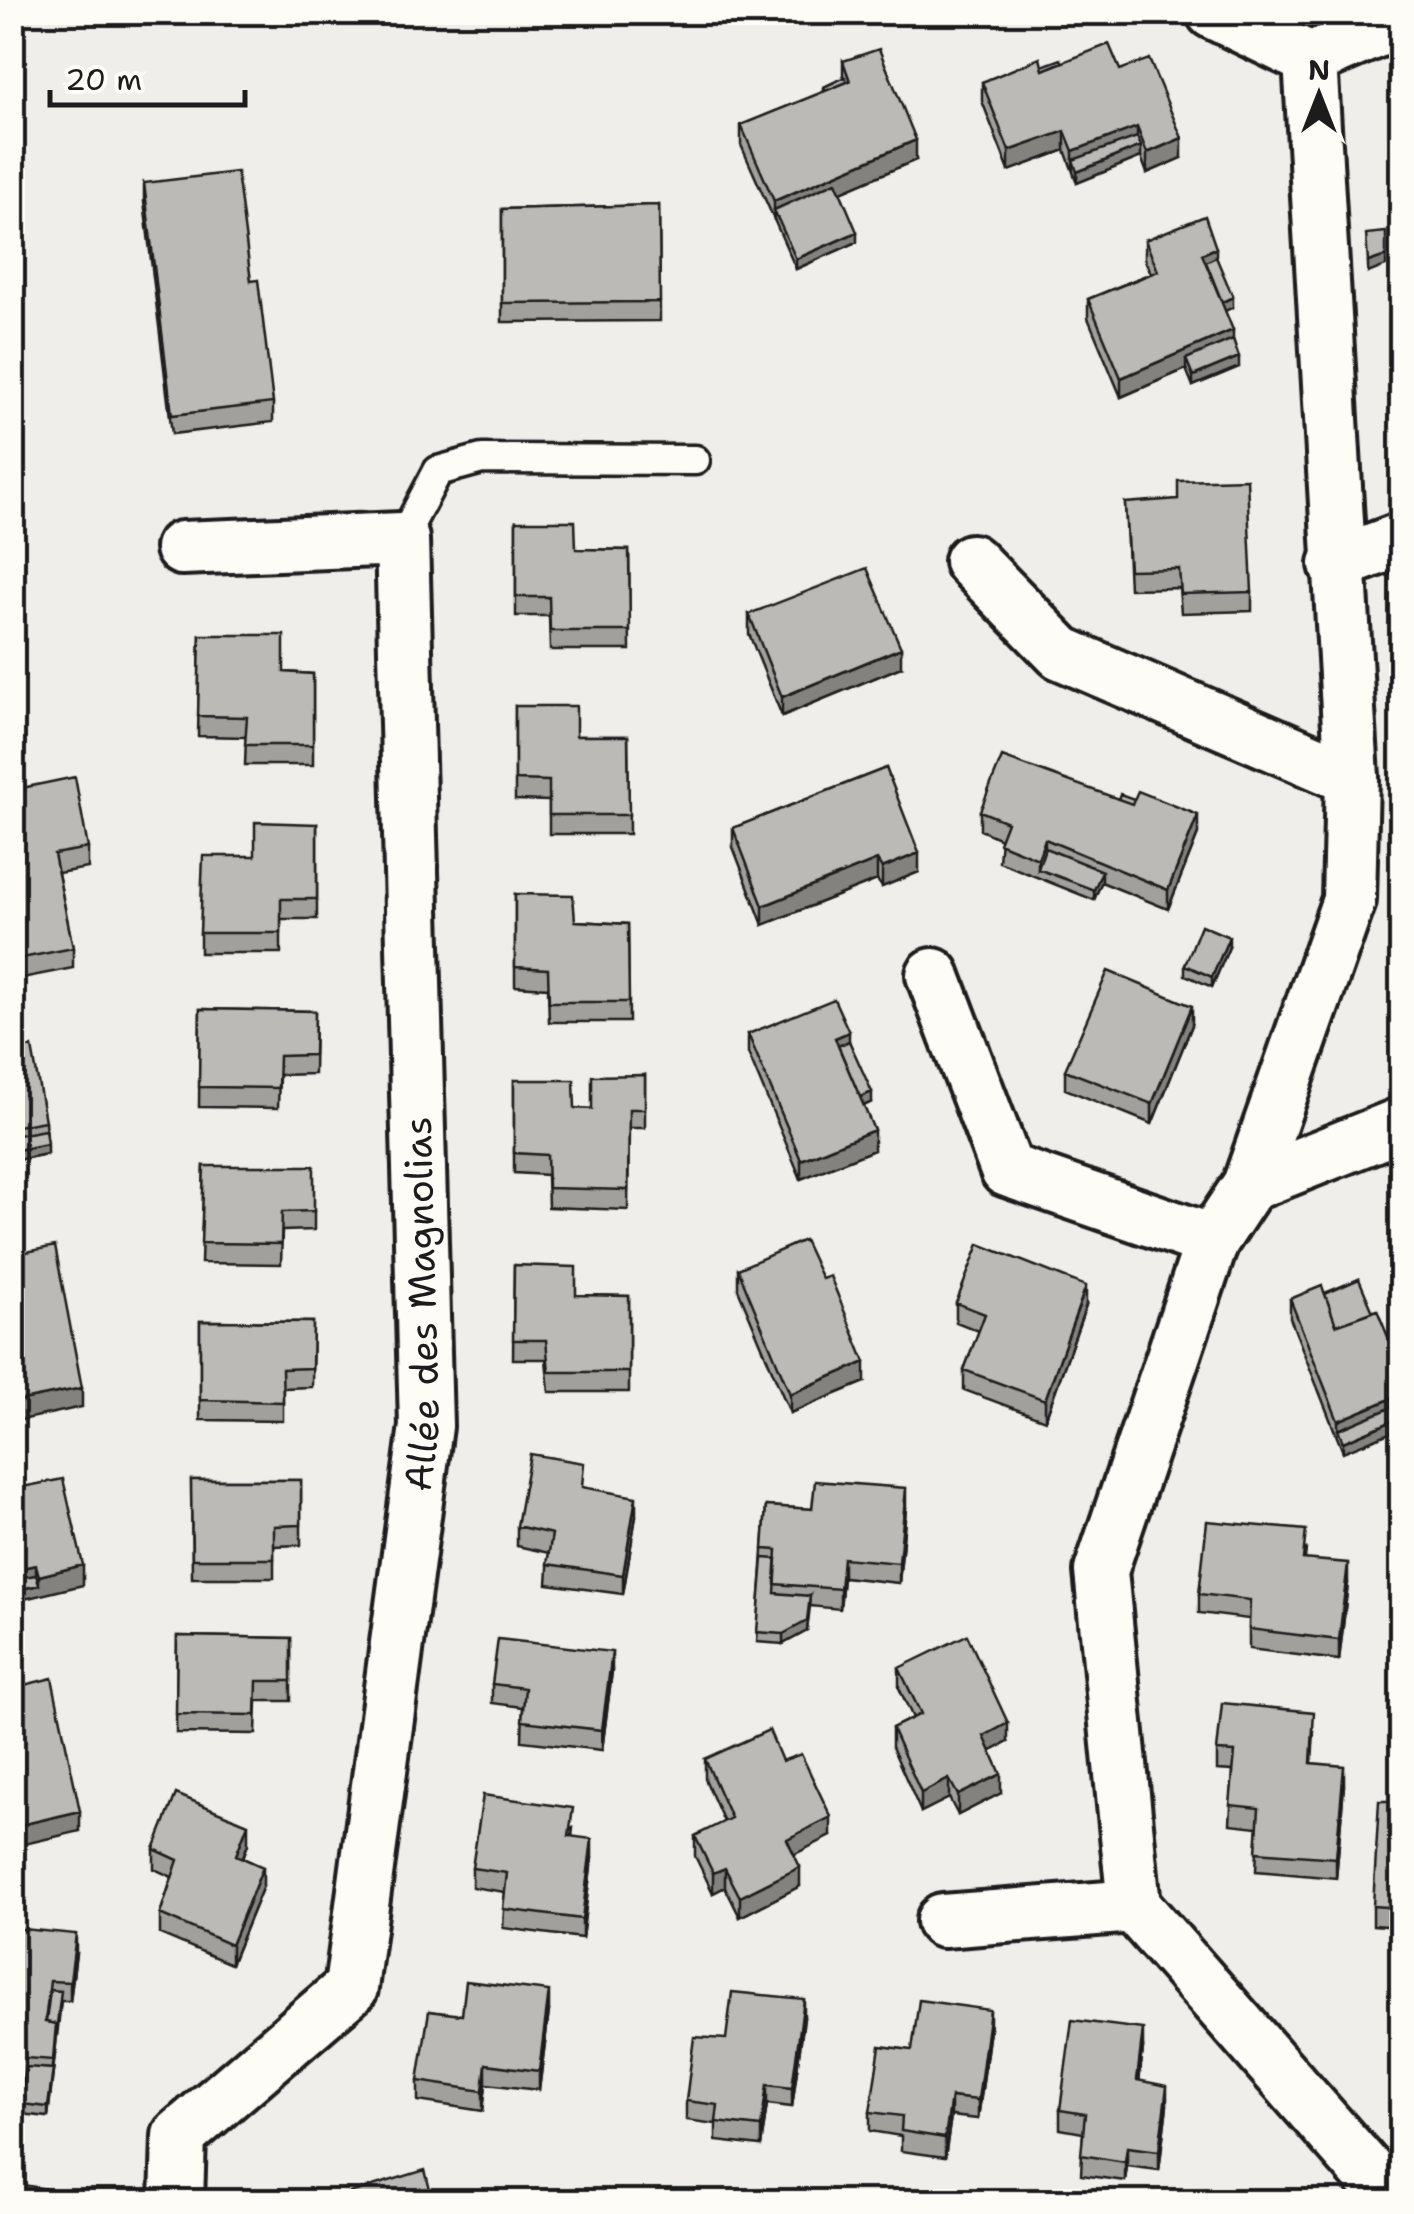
<svg xmlns="http://www.w3.org/2000/svg" width="1414" height="2214" viewBox="0 0 1414 2214" font-family="'Shantell Sans',sans-serif">
<rect width="100%" height="100%" fill="#f0eeea"/>
<filter id="ink" filterUnits="userSpaceOnUse"><feTurbulence type="fractalNoise" baseFrequency=".01" numOctaves="2"/><feDisplacementMap in="SourceGraphic" scale="20" xChannelSelector="R" yChannelSelector="G"/><feConvolveMatrix kernelMatrix="1 2 1 2 8 2 1 2 1" color-interpolation-filters="sRGB"/></filter>
<g filter="url(#ink)">
<g fill="none" stroke-linecap="round" stroke-linejoin="round">
<defs>
<path id="service" d="M402 539 438 471 482 459 695 460"/>
<g id="minor">
<path d="M1213 12 1310 59 1352 778 1349 900 1249 1185 1212 1241 1101 1571 1134 1906 1394 2202"/>
<path d="M1310 59 1402 20"/>
<path d="M971 561 1061 653 1352 778"/>
<path d="M1336 564 1402 539"/>
<path d="M933 975 1007 1170 1212 1241"/>
<path d="M1249 1185 1402 1124"/>
<path d="M943 1921 1134 1906"/>
<path id="s1" d="M177 2202 179 2136 351 1988 426 1426 402 539 182 548"/>
</g>
</defs>
<use href="#service" stroke="#1c1c1c" stroke-width="35"/>
<use href="#minor" stroke="#1c1c1c" stroke-width="60"/>
<use href="#service" stroke="#fdfcf7" stroke-width="28"/>
<use href="#minor" stroke="#fdfcf7" stroke-width="52"/>
</g>
<path fill="#a1a09d" stroke="#1c1c1c" stroke-width="2.5" d="M843 61 916 160 840 192 857 242 796 269 741 145V125L824 92V87L843 78Z
M1062 62 1120 70 1182 158 1147 173 1141 157 1077 183 1065 150 1009 171 982 101V82Z
M144 183 251 281 273 403V422L172 434 144 202Z
M659 205 660 321 502 322V209Z
M1145 240 1216 257 1233 307 1225 311 1239 367 1193 386 1186 369 1121 397 1088 318V299L1151 273 1145 260Z
M1125 503 1252 592V611L1181 613 1179 588 1129 589Z
M516 521 576 549 629 550 630 650H550L549 616H516Z
M749 614 901 667 782 716 749 634Z
M200 635 284 672 313 674V765H245L246 737 198 736Z
M515 706 576 736H628L629 834H549V801L515 800Z
M886 768 919 872 882 887 877 880 763 925 733 847V828Z
M12 790 88 848V868L58 873 73 948V968L12 980Z
M980 811 1198 834 1168 909 1101 882 1094 900 999 862 1001 839 980 830Z
M317 824V919H281V953H200V933L255 856Z
M515 894 575 921 628 924 629 1022H549L548 988 515 986Z
M1229 947 1212 987 1185 975V965Z
M200 1009 315 1011 314 1074 279 1075 278 1108 199 1107Z
M1192 1025 1152 1124 1065 1089V1070Z
M748 1034 849 1041 872 1102 864 1106 874 1150 801 1179 748 1053Z
M12 1051 45 1121 47 1154 12 1161Z
M645 1075V1128H629L628 1210 548 1207 547 1175 514 1173V1080L575 1108 592 1109Z
M204 1166 314 1211V1230L282 1231 281 1264 201 1263Z
M514 1265 576 1295 629 1296V1392H549L546 1359H513Z
M738 1269 865 1382 790 1413 738 1289Z
M1359 1279 1343 1452 1290 1318V1299L1325 1293Z
M956 1303 1086 1305 1045 1420 964 1390V1370L979 1331 956 1322Z
M200 1321 313 1322 312 1387 283 1388V1421L200 1420Z
M191 1480H301V1545L274 1546V1578H192Z
M584 1488 636 1516 623 1594 547 1584 549 1553 517 1546V1526Z
M766 1506 812 1509 906 1508 899 1583 843 1577 840 1609 810 1606 807 1631 783 1644 757 1642Z
M1306 1549 1305 1559 1348 1583 1339 1660 1249 1649V1619L1199 1613V1594Z
M177 1636 291 1638V1701H257L256 1734 176 1733Z
M899 1668 1008 1742 991 1751 1001 1793 958 1815 949 1798 921 1812 892 1747V1728L913 1718 899 1688Z
M612 1671 602 1750 522 1741 523 1707 492 1703V1684Z
M1314 1731 1312 1763 1344 1785 1336 1878 1256 1871 1258 1827 1230 1824 1233 1771 1217 1770V1751Z
M705 1759 782 1761 831 1836 794 1854 800 1886 740 1917 725 1887 713 1893 695 1856V1836L724 1822 705 1779Z
M1402 1801V1998H1398L1400 1927 1373 1925V1906Z
M573 1828 572 1837 592 1858 582 1938 503 1928 505 1892 472 1887V1868Z
M248 1844 243 1858 263 1886 231 1964 160 1934V1914L172 1877 154 1869V1849Z
M12 1928 76 1953 70 2001H61L48 2117 12 2113Z
M549 2011 539 2090 486 2084 483 2111 418 2101V2081L462 2015Z
M804 2018 792 2107 767 2104 761 2146 716 2141V2124L686 2120V2101L726 2039Z
M990 2029 978 2119 951 2116 945 2157 901 2151V2136L870 2131V2112L912 2050Z
M1143 2049 1139 2081 1167 2105 1159 2170 1127 2166 1125 2181 1081 2175 1083 2133 1060 2129V2110Z"/>
<path fill="#83827f" stroke="#1c1c1c" stroke-width="2.5" d="M1137 127V147L1073 160V171V151Z
M1065 131V150L1009 171V151Z
M1182 138V158L1147 173V153Z
M916 140V160L778 219 774 210V221V201Z
M1141 146V157L1077 183V172Z
M857 232V242L796 269V259Z
M1216 248V267L1206 272 1202 254Z
M1386 256V266L1368 273V262Z
M1233 297V307L1219 314V304Z
M1233 330V350L1186 359V369L1121 397V378Z
M1239 357V367L1193 386V376Z
M901 648V667L782 716V697Z
M1198 815V834L1168 909V890Z
M1045 839V858L1038 869V859Z
M919 853V872L882 887V868Z
M877 860V880L763 925V906Z
M1102 871V881L1094 900V890Z
M1229 937V947L1212 987V977Z
M1192 1006V1025L1152 1124V1104Z
M849 1032V1051L839 1056 835 1038Z
M872 1092V1102L857 1109V1098Z
M874 1130V1150L801 1179V1160Z
M47 1144V1154L12 1161V1151Z
M1086 1286V1305L1045 1420V1400Z
M865 1362V1382L790 1413V1394Z
M82 1388V1407L12 1422V1402Z
M1402 1394V1414L1338 1430V1421Z
M1402 1417V1428L1343 1452V1442Z
M906 1488V1508L899 1583V1563Z
M636 1497V1516L623 1594V1575Z
M843 1558V1577L840 1609V1589Z
M1348 1563V1583L1339 1660V1640Z
M36 1565V1585L12 1590V1570Z
M83 1565V1585L12 1602V1591L39 1585V1576Z
M810 1596 807 1631 783 1644V1634Z
M612 1652V1671L602 1750V1730Z
M1008 1723V1742L984 1755V1736Z
M1344 1766V1785L1336 1878V1858Z
M1001 1774V1793L958 1815V1795Z
M949 1779V1798L921 1812V1793Z
M80 1811V1831L12 1847V1827Z
M831 1817V1836L787 1858V1839Z
M248 1824V1844L236 1874V1855Z
M592 1839V1858L582 1938V1919Z
M263 1867V1886L231 1964V1945Z
M800 1867V1886L740 1917V1897Z
M725 1868V1887L713 1893V1873Z
M76 1934V1953L70 2001V1982Z
M549 1991V2011L539 2090V2071Z
M804 1999V2018L792 2107V2088Z
M990 2010V2029L978 2119V2100Z
M56 2024V2043L48 2117V2107Z
M1143 2029V2049L1137 2100V2080Z
M486 2064V2084L483 2111V2091Z
M767 2085V2104L761 2146V2127Z
M1167 2086V2105L1159 2170V2151Z
M951 2097V2116L945 2157V2138Z
M1127 2147V2166L1125 2181V2162Z"/>
<path fill="#bbbab6" stroke="#1c1c1c" stroke-width="2.5" d="M1109 44 1120 70 1149 59 1182 138 1147 153 1137 127 1073 151 1065 131 1009 151 982 82 1040 58 1043 70Z
M879 49 916 140 774 201 741 125 850 81 843 61Z
M1061 59 1062 62 1043 70 1042 66Z
M845 77 847 82 825 91 824 87Z
M1137 137 1141 146 1077 172 1073 160Z
M237 172 251 281 258 280 273 403 172 415 144 183Z
M836 182 857 232 796 259 774 210Z
M659 205 660 302 502 303V209Z
M1205 216 1216 248 1202 254 1233 330 1121 378 1088 299 1158 271 1145 240Z
M1386 232V256L1368 262 1366 234Z
M1216 257 1233 297 1222 302 1206 262Z
M1233 339 1239 357 1193 376 1186 359Z
M1247 479 1252 592 1181 594 1179 569 1129 570 1125 503 1178 499V481Z
M516 521H575L576 549 629 550 630 631H550L549 597H516Z
M867 568 901 648 782 697 749 614Z
M200 635H284V672L313 674V745H245L247 717 198 716Z
M515 706H576V736H628L629 815H549V781L515 780Z
M1002 757 1132 804 1138 791 1198 815 1168 890 1045 839 1038 859 999 843 1007 822 980 811Z
M886 768 919 853 882 868 877 860 763 906 733 828Z
M75 777 88 848 54 854 73 948 12 960V790Z
M1120 794 1134 799 1132 804 1118 799Z
M255 822 317 824V899H281V933H200L203 856H255Z
M1045 848 1102 871 1094 890 1038 869Z
M515 894 573 895 575 921 628 924 629 1002H549L548 969 515 967Z
M1201 925 1229 937 1212 977 1185 965Z
M1108 971 1192 1006 1152 1104 1065 1070Z
M834 999 849 1032 835 1038 874 1130 801 1160 748 1034Z
M200 1009 315 1011 314 1055 279 1056 278 1088 199 1087Z
M849 1041 872 1092 860 1097 838 1046Z
M32 1047 45 1121 12 1127V1051Z
M645 1075V1109H629L628 1190 548 1188 547 1155 514 1153V1080H574L575 1108 592 1109V1076Z
M45 1130 47 1144 12 1151V1136Z
M204 1166H314V1211L282 1212 281 1244 201 1243Z
M804 1240 822 1279 830 1276 865 1362 790 1394 738 1269Z
M979 1244 1086 1286 1045 1400 964 1370 985 1314 956 1303Z
M55 1246 82 1388 12 1402V1255Z
M514 1265 576 1267V1295L629 1296V1372H549L546 1340H513Z
M1359 1279 1373 1312 1336 1325 1325 1294Z
M1322 1286 1336 1325 1377 1310 1402 1371V1394L1338 1421 1290 1299Z
M200 1321 313 1322 312 1368 282 1369 283 1402 200 1400Z
M1402 1403V1417L1343 1442 1338 1430Z
M530 1454 584 1463 582 1487 636 1497 623 1575 547 1564 552 1534 517 1526Z
M63 1479 83 1565 39 1576 36 1565 12 1570V1489Z
M191 1480H301V1525L274 1526V1559H192Z
M815 1481 906 1488 899 1563 843 1558 840 1589 775 1584 777 1550 763 1549 766 1506 812 1509Z
M1207 1521 1306 1530 1303 1559 1348 1563 1339 1640 1249 1629 1250 1600 1199 1594Z
M763 1558 777 1559 775 1593 810 1596 807 1621 783 1634 757 1632Z
M36 1575 39 1585 12 1591V1579Z
M967 1635 1008 1723 984 1736 1001 1774 958 1795 949 1779 921 1793 892 1728 921 1714 899 1668Z
M177 1636 291 1638V1681H257L256 1715 176 1714Z
M498 1639 612 1652 602 1730 522 1721 525 1688 492 1684Z
M52 1678 80 1811 12 1827V1688Z
M1222 1703 1314 1712 1311 1763 1344 1766 1336 1858 1256 1852 1259 1808 1230 1805 1235 1752 1217 1751Z
M769 1730 782 1761 801 1754 831 1817 787 1839 800 1867 740 1897 725 1868 713 1873 695 1836 731 1818 705 1759Z
M176 1794 248 1824 236 1855 263 1867 231 1945 160 1914 178 1860 154 1849Z
M483 1795 573 1808 569 1836 592 1839 582 1919 503 1909 507 1873 472 1868Z
M1379 1801H1402V1979L1398 1978 1401 1908 1373 1906Z
M12 1928 76 1934 70 1982 50 1981 45 2022 56 2024 53 2060 26 2058 21 2095 12 2094Z
M466 1981 549 1991 539 2071 486 2064 483 2091 418 2081 429 2011 462 2015Z
M50 1990 61 1991 56 2033V2024L46 2022Z
M732 1992 804 1999 792 2088 767 2085 761 2127 716 2122 718 2105 686 2101 694 2037 726 2039Z
M919 2000 990 2010 978 2100 951 2097 945 2138 901 2131 902 2116 870 2112 880 2046 912 2050Z
M1072 2020 1143 2029 1137 2080 1167 2086 1159 2151 1127 2147 1125 2162 1081 2155 1085 2114 1060 2110Z
M26 2067 53 2069 48 2107 21 2104Z
M425 2170 433 2202H320Z
M12 2183 76 2194 75 2202H12Z
M667 2195 669 2202H647Z"/>
</g>
<g text-anchor="middle" stroke-width="8" stroke-linejoin="round" paint-order="stroke">
<g font-size="38" fill="#1c1c1c" stroke="#fdfcf7">
<text dy="13" stroke="none"><textPath href="#s1" startOffset="982">Allée des Magnolias</textPath></text>
</g>
</g>
<rect width="1414" height="2214" fill="none" stroke="#fdfcf7" stroke-width="50"/>
<rect x="25" y="25" width="1364" height="2164" fill="none" stroke="#1c1c1c" stroke-width="4" filter="url(#ink)"/>
<g transform="translate(1319 95)" stroke="#fdfcf7" stroke-width="8" paint-order="stroke">
<path d="M0-8L18 38L0 25L-18 38Z" fill="#1c1c1c"/>
<text y="-15" font-size="28" font-weight="bold" text-anchor="middle" fill="#1c1c1c">N</text>
</g>
<path d="M50 90v15h195v-15" fill="none" stroke="#1c1c1c" stroke-width="5"/>
<text x="65" y="90" font-size="30" fill="#1c1c1c" stroke="#fdfcf7" stroke-width="8" paint-order="stroke">20 m</text>
</svg>
